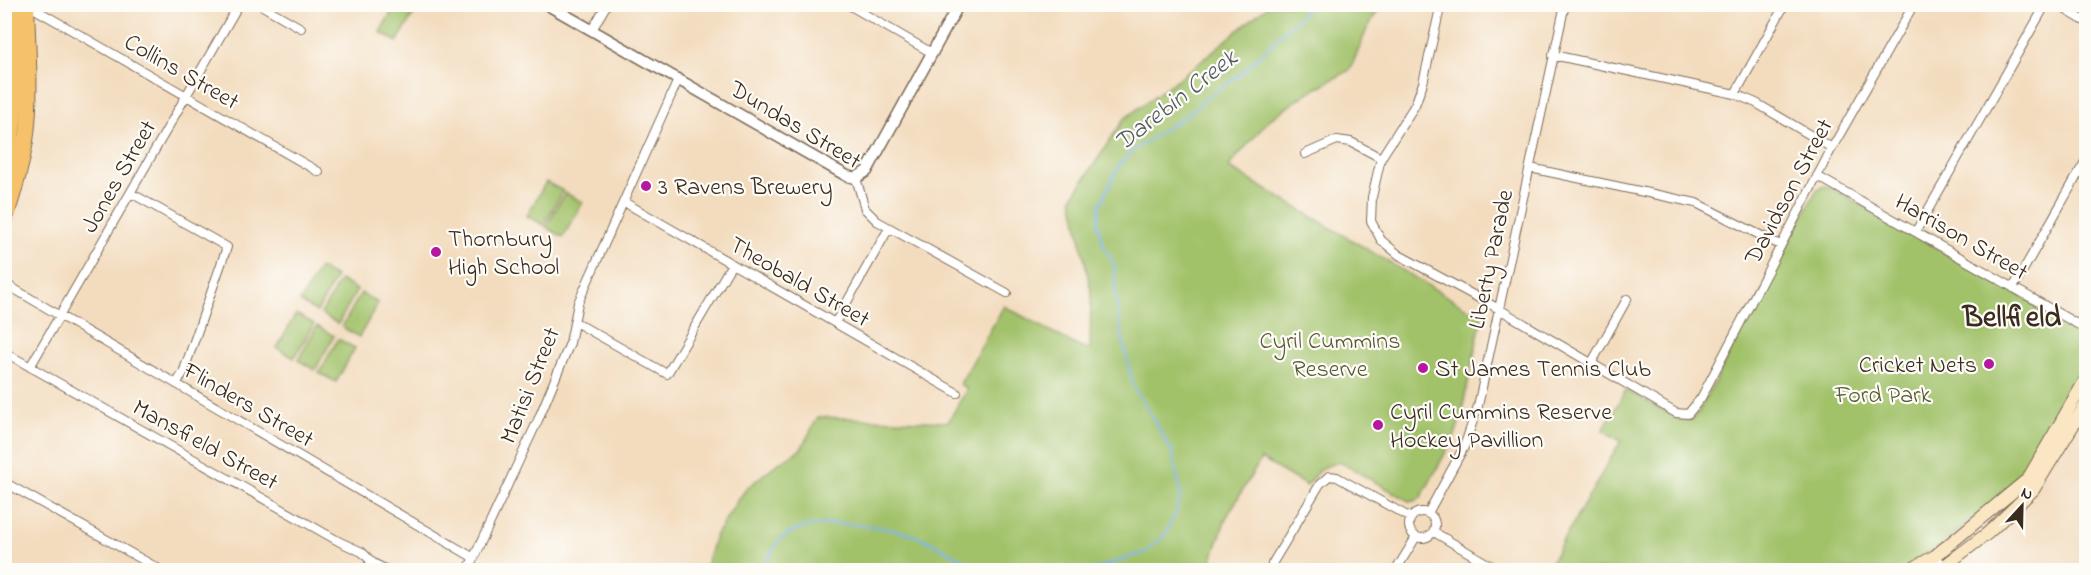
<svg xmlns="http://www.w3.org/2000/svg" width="2091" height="575" viewBox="0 0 2091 575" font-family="'Indie Flower',sans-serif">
<rect width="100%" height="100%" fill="#fdfcf7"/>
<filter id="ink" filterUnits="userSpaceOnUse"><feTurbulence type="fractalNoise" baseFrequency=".0167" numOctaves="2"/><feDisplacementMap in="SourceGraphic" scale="12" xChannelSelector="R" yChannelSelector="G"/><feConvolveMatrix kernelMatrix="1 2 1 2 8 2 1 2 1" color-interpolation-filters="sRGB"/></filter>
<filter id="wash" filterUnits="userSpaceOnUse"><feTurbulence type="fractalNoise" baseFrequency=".008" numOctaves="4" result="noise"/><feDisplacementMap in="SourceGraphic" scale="24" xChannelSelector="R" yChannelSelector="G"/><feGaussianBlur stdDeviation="1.35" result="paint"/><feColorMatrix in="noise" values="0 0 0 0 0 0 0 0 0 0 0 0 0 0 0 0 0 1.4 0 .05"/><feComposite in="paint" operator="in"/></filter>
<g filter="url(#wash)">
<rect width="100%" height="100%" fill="#f3dcbe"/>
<path fill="#a2c26a" stroke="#6e7644" stroke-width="1.5" d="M396 5H402L415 12 397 42 380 32Z
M1269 5H1381L1367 29 1350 70 1309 92 1269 120 1228 167 1482 317 1460 420 1455 435 1421 498 1416 501H1409L1340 462C1324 465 1315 472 1307 486L1261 459 1226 518 1211 562 1201 570H705L715 536 736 503 747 488 774 466 801 449 818 417 948 422 967 389 960 384 1004 306 1081 348 1090 349 1091 291 1072 198 1124 119 1196 65Z
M546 182 563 191 544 225 527 216Z
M1824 186 1830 187 2086 333V371L2044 441 2019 474 1999 498 1940 546 1902 570H1546L1621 441 1603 430 1626 390 1679 419H1692L1698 413 1817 189Z
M565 193 583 202 563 237 546 227Z
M319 268 336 277 317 312 300 302Z
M340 280 357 290 338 324 321 314Z
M361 293 378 303 359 337 342 327Z
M296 314 314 324 294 358 277 348Z
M317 326 334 336 315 370 298 360Z
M338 339 355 348 336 382 319 373Z"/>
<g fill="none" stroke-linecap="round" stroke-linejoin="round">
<path stroke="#7fb2ec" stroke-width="2" d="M762 570C768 561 773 546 781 539 810 512 895 526 928 541 947 550 965 562 985 570
M1091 570 1148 551 1154 544 1163 538 1175 515 1181 494 1172 451 1133 385 1122 336 1115 293V270L1113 261 1104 247 1098 226 1100 205 1119 165 1135 149 1190 113 1205 99 1242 73 1312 4"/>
</g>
</g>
<g filter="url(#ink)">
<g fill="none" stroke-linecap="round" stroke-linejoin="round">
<defs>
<path id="minor" d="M26 4 319 172
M259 4 301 28
M847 4 932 53
M1441 4 1423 83 1415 105 1381 158 1372 197 1371 221 1381 240 1399 255 1499 309 1676 413 1688 414 1701 398 1832 148 1914 4
M2056 4 2086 22
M592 30 607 4
M1553 55 1735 94 1756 103 1832 148
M1735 94 1785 4
M1305 154 1337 140 1351 142 1381 158
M1530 168 1696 203 1780 245
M1817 176 2086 329
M856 178 865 209 877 221 1007 293
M131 193 227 247 183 373 176 384
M624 202 957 393
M1916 231 2046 4
M4 283 474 558
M2013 288 2086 160
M575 322 667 374 732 264
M835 323 889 228
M4 352 340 542 362 552 373 563 387 570
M1591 364 1627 299
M30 367 239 4
M4 482 161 570
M1409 525a13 13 0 1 1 26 0a13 13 0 1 1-26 0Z
M1428 513 1464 447 1478 406 1565 4
M1434 532 1498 570
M1935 556 1945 567 1951 570
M362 570 373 563
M468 570 538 420 570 343 578 303 678 80
M1272 570V564L1320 484 1329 476 1337 477 1411 518
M1396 570 1416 537"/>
<path id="tertiary" d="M546 4 847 176 856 178 867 171 959 4"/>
<path id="secondary" d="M1910 570 1935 556 2028 479 2086 379
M1939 570 1988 533 2033 490 2086 404"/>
<path id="primary" d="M4 182C19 123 17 64 15 4
M4 224C14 194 23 165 27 134 32 91 28 47 27 4"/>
</defs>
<use href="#minor" stroke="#7b6856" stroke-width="10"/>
<use href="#tertiary" stroke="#7b6856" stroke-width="13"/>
<use href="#secondary" stroke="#7b6856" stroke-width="14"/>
<use href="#primary" stroke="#7b6856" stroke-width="16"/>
<use href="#minor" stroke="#fff" stroke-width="8"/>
<use href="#tertiary" stroke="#fff" stroke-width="10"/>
<use href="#secondary" stroke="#fbe6c4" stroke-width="12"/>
<use href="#primary" stroke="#f5c16b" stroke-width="14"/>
</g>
</g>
<g fill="#b5179e" stroke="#fdfcf7" stroke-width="2">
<circle cx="646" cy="186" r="6"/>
<circle cx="436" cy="252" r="6"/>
<circle cx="1989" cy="364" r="6"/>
<circle cx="1423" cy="368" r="6"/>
<circle cx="1378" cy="425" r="6"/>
</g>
<g text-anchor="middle" stroke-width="4.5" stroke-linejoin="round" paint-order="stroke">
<g font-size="24" fill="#3b2a1e" stroke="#fdfcf7">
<text transform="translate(182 71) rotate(30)" y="8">Collins Street</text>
<text transform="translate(796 124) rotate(31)" y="8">Dundas Street</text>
<text transform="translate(118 176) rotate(-60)" y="8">Jones Street</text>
<text transform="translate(1788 191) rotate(-62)" y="8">Davidson Street</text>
<text transform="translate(1962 236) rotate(30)" y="8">Harrison Street</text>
<text transform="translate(1490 259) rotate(-78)" y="8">Liberty Parade</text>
<text transform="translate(800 281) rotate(30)" y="8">Theobald Street</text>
<text transform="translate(529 385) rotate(-68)" y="8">Matisi Street</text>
<text transform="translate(249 404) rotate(30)" y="8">Flinders Street</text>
<text transform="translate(206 444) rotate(29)" y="8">Mansfield Street</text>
</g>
<g font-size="24" fill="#3b2a1e" stroke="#fdfcf7" text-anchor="start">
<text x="658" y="194">3 Ravens Brewery</text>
<text x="448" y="246">Thornbury<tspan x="448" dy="28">High School</tspan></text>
<text x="1977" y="372" text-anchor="end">Cricket Nets</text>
<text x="1435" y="376">St James Tennis Club</text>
<text x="1390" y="419">Cyril Cummins Reserve<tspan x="1390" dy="28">Hockey Pavillion</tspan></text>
</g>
<g font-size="24" fill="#5a5835" stroke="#fdfcf7">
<text x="1330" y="348">Cyril Cummins<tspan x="1330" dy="28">Reserve</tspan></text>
<text x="1883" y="402">Ford Park</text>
</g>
<g font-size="26" font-style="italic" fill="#535a66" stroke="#fdfcf7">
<text transform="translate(1175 99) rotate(-38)" y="9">Darebin Creek</text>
</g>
<g font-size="30" font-weight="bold" fill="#3b2a1e" stroke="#fdfcf7">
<text x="2012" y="326">Bellfield</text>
</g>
</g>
<rect width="2091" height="575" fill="none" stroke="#fdfcf7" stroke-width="24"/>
<g transform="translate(2022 506) rotate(22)" stroke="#fdfcf7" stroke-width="4.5" paint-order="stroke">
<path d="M0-4.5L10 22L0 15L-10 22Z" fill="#3b2a1e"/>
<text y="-9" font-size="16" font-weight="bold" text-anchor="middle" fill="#3b2a1e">N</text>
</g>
</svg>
